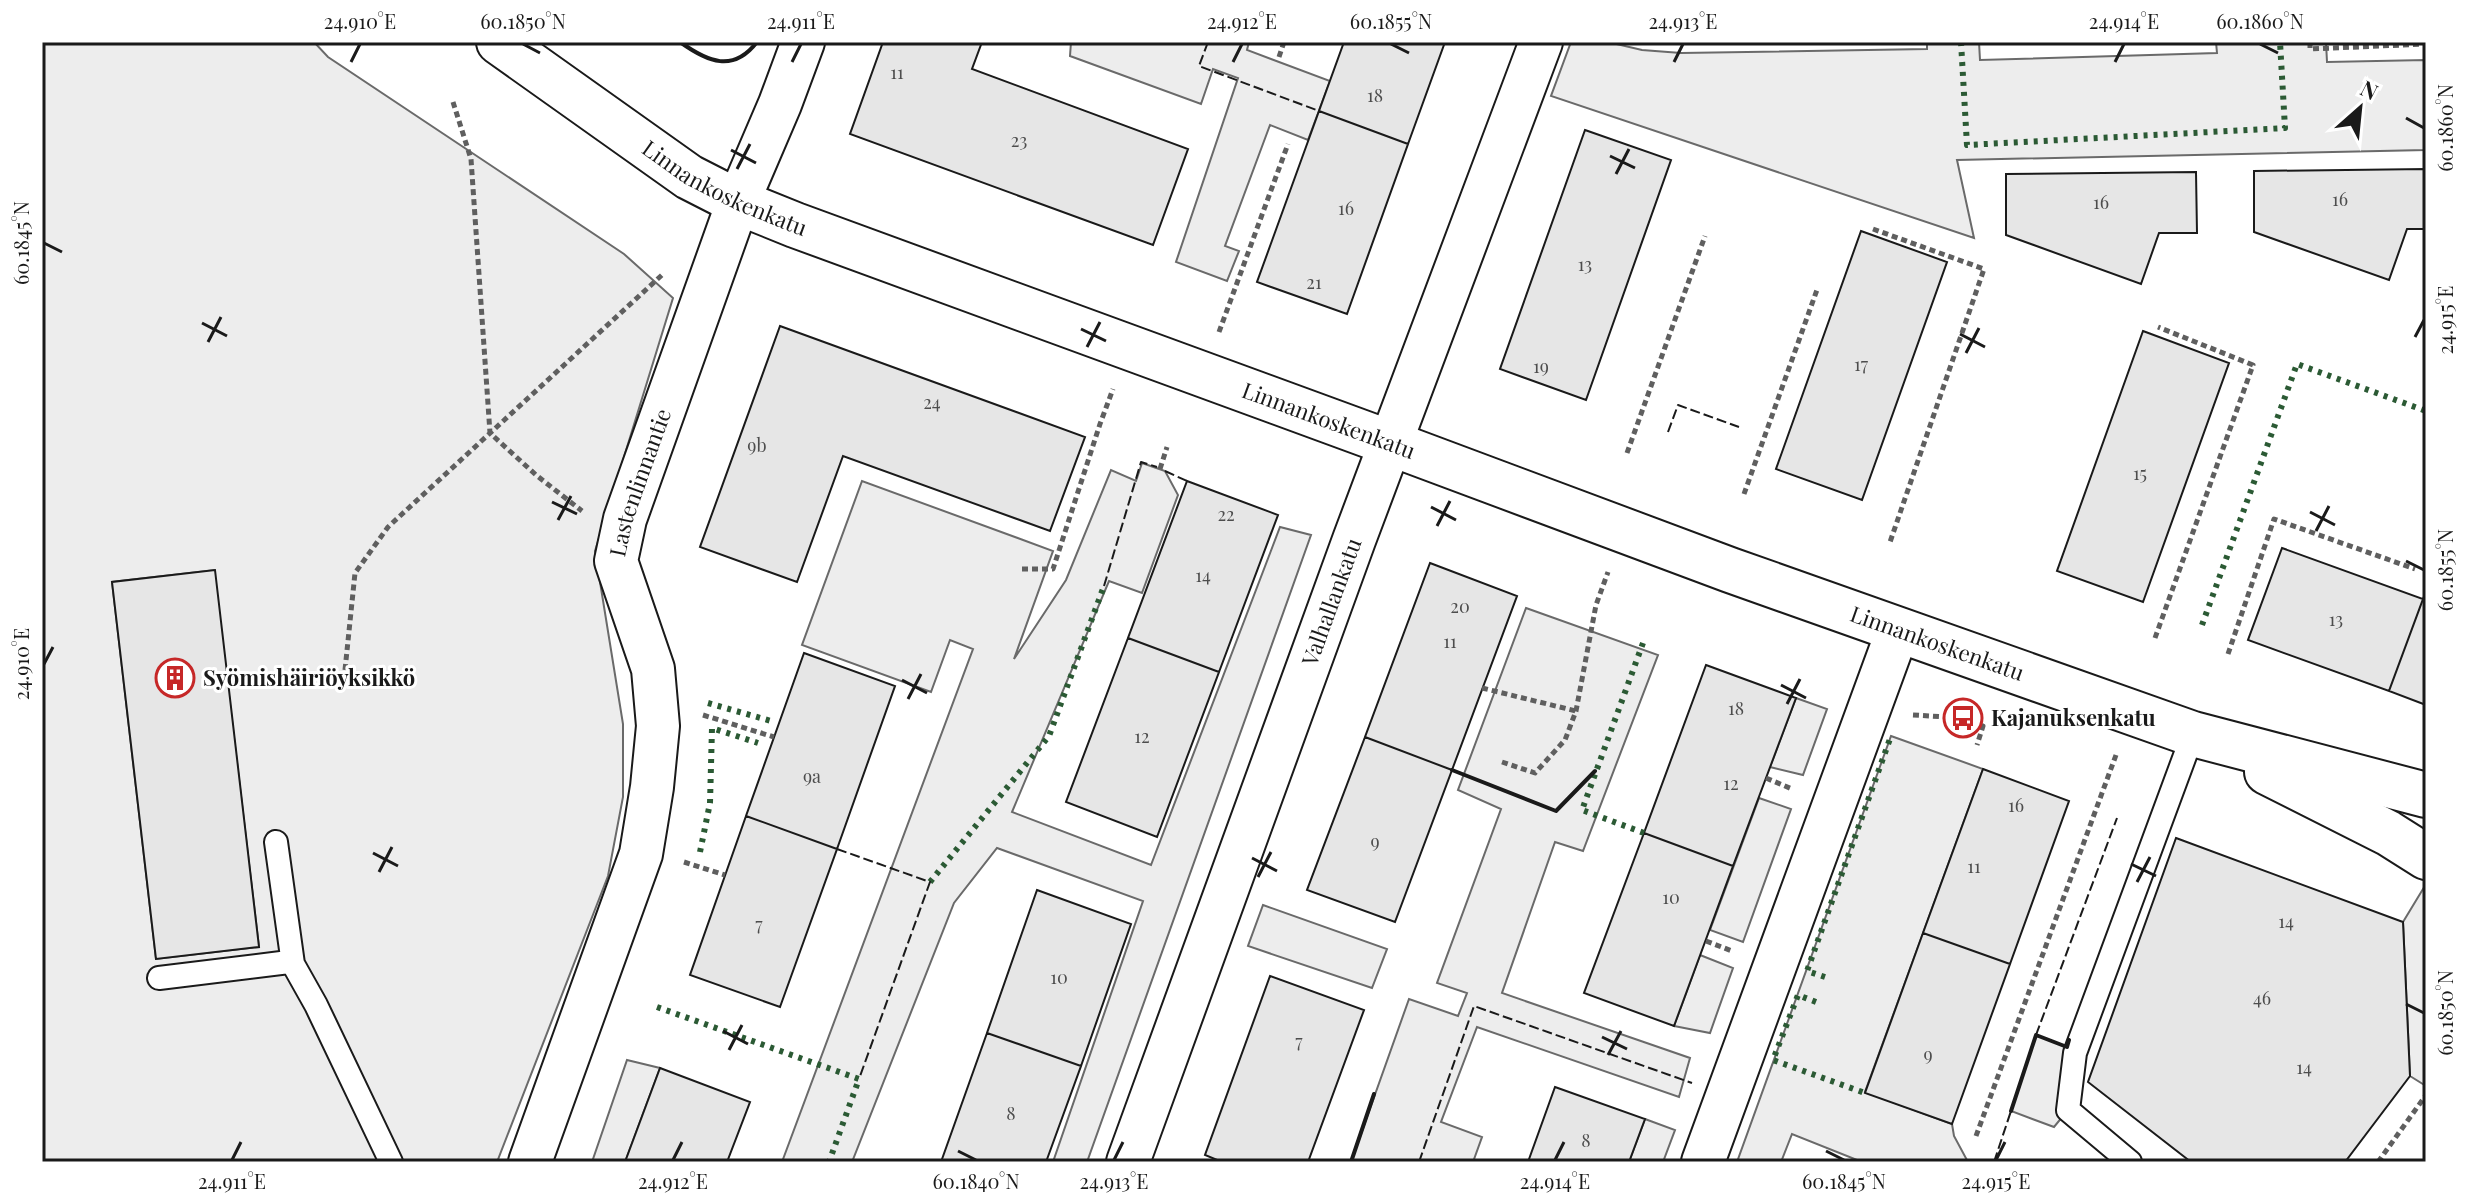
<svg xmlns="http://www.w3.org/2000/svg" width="2468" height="1204" viewBox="0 0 2468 1204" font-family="'Playfair Display',serif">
<rect width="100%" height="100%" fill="#fff"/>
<path fill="#ededed" stroke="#6a6a6a" stroke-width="2" fill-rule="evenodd" d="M42 42H314L328 57 624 254 673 298 595 551 623 724V797L608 876 497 1162H42ZM214 570 259 947 156 959 112 582Z
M1071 42H1249L1247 50 1330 81 1308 140 1270 125 1225 246 1239 251 1227 281 1176 262 1238 78 1213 69 1201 104 1070 56Z
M1571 42H1608L1642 50 1681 53 1927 49V42H1979L1980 60 2217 53 2216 42H2326L2327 62 2426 60V150L1957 160 1974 238 1551 96Z
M1142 463 1165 471 1178 495 1142 593 1109 581 1012 812 1151 865 1280 527 1311 535 1087 1162H1053L1143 901 997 848 954 903 852 1162H782L973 649 950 640 931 692 802 645 862 481 1053 551 1014 659 1066 580 1111 470 1136 481Z
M1526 608 1658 655 1583 851 1555 842 1502 993 1690 1058 1679 1097 1477 1027 1441 1122 1482 1137 1473 1162H1351L1409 999 1458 1016 1467 993 1437 983 1501 809 1458 790Z
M1796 698 1827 709 1803 775 1770 767Z
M1891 736 1983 769 1865 1092 1952 1124 1954 1136 1968 1162H1862L1792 1134 1781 1162H1737Z
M1759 798 1791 809 1743 942 1710 930Z
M2426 884V1086L2410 1076 2403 922Z
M1263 905 1387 949 1372 988 1248 946Z
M1700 955 1733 968 1710 1033 1674 1026Z
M2036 1035 2067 1047 2068 1110 2054 1127 2011 1111Z
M627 1060 660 1068 625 1162H592Z
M1645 1119 1675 1130 1663 1162H1629Z"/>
<path fill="#e6e6e6" stroke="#1a1a1a" stroke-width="2" d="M883 42H982L972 69 1188 149 1153 245 850 134Z
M1344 42H1445L1408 144 1319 111Z
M1319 111 1408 144 1347 314 1257 282Z
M1585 130 1671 160 1586 400 1500 369Z
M2426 169V229H2407L2389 280 2254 232V171Z
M2196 172 2197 233H2159L2141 284 2006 235V174Z
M1861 231 1947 262 1862 500 1776 469Z
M780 326 1085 437 1050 531 843 456 797 582 700 547Z
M2143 331 2229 363 2143 602 2057 571Z
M1187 481 1278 515 1219 672 1128 638Z
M2282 548 2423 599 2389 691 2248 640Z
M1430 563 1517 596 1452 770 1365 737Z
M215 570 259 947 156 959 112 582Z
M2423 599 2426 600V705L2389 691Z
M1128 638 1219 672 1157 837 1066 802Z
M804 653 895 686 837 849 746 816Z
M1706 665 1796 698 1733 866 1644 833Z
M1365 737 1452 770 1395 922 1307 890Z
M1983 769 2069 801 2010 964 1923 933Z
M746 816 837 849 780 1007 690 975Z
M1644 833 1733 866 1674 1026 1584 993Z
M2176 838 2403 922 2410 1076 2345 1162H2191L2088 1082Z
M1037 890 1131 924 1081 1066 987 1033Z
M1923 933 2010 964 1952 1124 1865 1093Z
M1270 976 1364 1010 1308 1162H1222L1205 1155Z
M987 1033 1081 1066 1046 1162H941Z
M660 1068 750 1102 727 1162H625Z
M1555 1087 1645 1119 1629 1162H1528Z"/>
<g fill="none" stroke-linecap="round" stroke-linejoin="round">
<defs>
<path id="lane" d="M276 842 293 964 316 1005 391 1162
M159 978 289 962 293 964
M2130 1162 2068 1110 2075 1053 2193 734"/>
<g id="street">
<path id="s1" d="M530 1162 641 854 652 787 658 726 653 669 616 561 625 519 738 202 780 104 803 42"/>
<path id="s2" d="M1128 1162 1354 540 1541 42"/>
<path d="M1703 1162 1898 630"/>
</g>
<g id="primary">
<path id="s3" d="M499 42 689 177 738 202 795 225 1390 443 1730 570 2193 734 2426 795"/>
<path d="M2267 772 2388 833 2426 857"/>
</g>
</defs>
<use href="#lane" stroke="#1a1a1a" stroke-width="26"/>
<use href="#street" stroke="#1a1a1a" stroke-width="46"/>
<use href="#primary" stroke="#1a1a1a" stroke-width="48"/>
<path stroke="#5f5f5f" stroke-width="5" stroke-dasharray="6 4" stroke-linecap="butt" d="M2310 42V49L2426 44
M1279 57 1284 42
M453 102 471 159 490 433 536 475 582 511
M1873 229 1984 269 1889 545
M1219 332 1288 144
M1627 453 1705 236
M1160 469 1167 447
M1744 494 1818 287
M1022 569H1053L1100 424 1113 389
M2155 638 2253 365 2158 327
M2228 654 2274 519 2415 569
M345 670 355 573 388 527 663 274
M1482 688 1576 711
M703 715 774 737
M1913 715 1963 718 1983 726 1977 745
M1502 762 1535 773 1565 740 1576 711 1596 605 1608 572
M1766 778 1792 789
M684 862 725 875
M1706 941 1732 951
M1976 1136 2116 755
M2378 1162 2426 1095"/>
<use href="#lane" stroke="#fff" stroke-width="22"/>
<use href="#street" stroke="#fff" stroke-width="42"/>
<use href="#primary" stroke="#fff" stroke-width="44"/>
<path stroke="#2b5a34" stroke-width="6" stroke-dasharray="4 6" stroke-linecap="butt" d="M1961 42 1967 145 2285 128 2280 42
M2202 625 2297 364 2426 411
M1643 643 1582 810 1644 833
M708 703 771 721
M700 852 710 803 712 728 758 743
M930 882 1049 736 1104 586
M1825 977 1807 971 1891 736
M1816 1002 1798 995 1773 1060 1865 1093
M657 1007 859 1079 829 1162"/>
<path stroke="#1a1a1a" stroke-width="2" stroke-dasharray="10 4" stroke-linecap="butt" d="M1208 42 1199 66 1319 111
M1668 432 1678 405 1739 427
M1165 471 1187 481
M1104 586 1141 462 1157 467
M2423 599 2426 591
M837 849 930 882 859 1079
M2036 1035 2117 818
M1419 1162 1474 1006 1692 1083
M1994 1162 2011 1111"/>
<path stroke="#1a1a1a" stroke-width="4" d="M680 42C708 62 733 73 757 42
M1452 770 1556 811 1595 771
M2011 1111 2036 1035 2067 1047 2069 1040
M1351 1162 1374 1094"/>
</g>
<path fill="none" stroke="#1a1a1a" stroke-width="3" d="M523 44 540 53M1391 44 1409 53M2260 44 2278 53M351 62 360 44M792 62 801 44M1233 62 1242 44M1674 62 1683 44M2115 62 2124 44M2406 118 2424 128M731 150 756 163M1610 156 1635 168M737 169 750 144M1616 174 1629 149M44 243 62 252M202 323 227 336M1081 329 1106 341M1960 334 1985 347M2415 337 2424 320M208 342 221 317M1087 347 1100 322M1966 353 1979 328M552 502 577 514M1431 507 1456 520M2310 512 2335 525M558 520 571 496M1437 526 1450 501M2316 531 2329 506M2406 561 2424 570M44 664 53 647M902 680 927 693M1781 685 1806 698M908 699 921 674M1787 704 1800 679M373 853 398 866M1252 858 1277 871M2131 864 2156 876M379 872 392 847M1258 877 1271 852M2137 882 2150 857M2406 1004 2424 1013M723 1031 748 1044M1602 1037 1627 1049M729 1050 742 1025M1608 1055 1621 1031M958 1151 976 1160M1826 1151 1844 1160M232 1160 241 1142M673 1160 682 1142M1114 1160 1123 1142M1555 1160 1564 1142M1996 1160 2005 1142"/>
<defs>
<symbol id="building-ring" viewBox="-11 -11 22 22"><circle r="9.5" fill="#fff" stroke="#c62828" stroke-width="1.5"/><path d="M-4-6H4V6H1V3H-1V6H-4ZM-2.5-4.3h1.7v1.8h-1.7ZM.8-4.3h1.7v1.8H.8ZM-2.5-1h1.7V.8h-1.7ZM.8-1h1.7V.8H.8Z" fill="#c62828"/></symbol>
<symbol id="bus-ring" viewBox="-11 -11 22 22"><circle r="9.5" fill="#fff" stroke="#c62828" stroke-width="1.5"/><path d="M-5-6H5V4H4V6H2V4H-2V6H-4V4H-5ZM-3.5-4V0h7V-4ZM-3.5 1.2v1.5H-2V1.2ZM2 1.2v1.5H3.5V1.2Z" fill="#c62828"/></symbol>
</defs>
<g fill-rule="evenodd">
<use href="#building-ring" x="153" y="656" width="44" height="44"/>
<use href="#bus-ring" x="1941" y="696" width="44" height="44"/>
</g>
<g text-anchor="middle" stroke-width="6" stroke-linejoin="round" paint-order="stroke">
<g font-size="18" fill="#4d4d4d">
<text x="897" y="79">11</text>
<text x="1375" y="102">18</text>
<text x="1019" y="147">23</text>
<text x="2340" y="206">16</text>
<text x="2101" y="209">16</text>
<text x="1346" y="215">16</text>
<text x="1585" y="271">13</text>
<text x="1314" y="289">21</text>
<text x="1861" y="371">17</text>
<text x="1541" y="373">19</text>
<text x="932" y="409">24</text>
<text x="757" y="452">9b</text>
<text x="2140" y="480">15</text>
<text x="1226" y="521">22</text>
<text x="1203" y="582">14</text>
<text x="1460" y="613">20</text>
<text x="2336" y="626">13</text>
<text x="1450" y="648">11</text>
<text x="1736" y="715">18</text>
<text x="1142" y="743">12</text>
<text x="812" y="783">9a</text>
<text x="1731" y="790">12</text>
<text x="2016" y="812">16</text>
<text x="1375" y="848">9</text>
<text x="1974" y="873">11</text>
<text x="1671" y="904">10</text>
<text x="2286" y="928">14</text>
<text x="759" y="931">7</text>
<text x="1059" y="984">10</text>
<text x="2262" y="1005">46</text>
<text x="1299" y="1048">7</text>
<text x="1928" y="1061">9</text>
<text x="2304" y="1074">14</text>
<text x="1011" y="1120">8</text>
<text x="1586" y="1147">8</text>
</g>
<g font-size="22" fill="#1a1a1a" stroke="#fff">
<text dy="8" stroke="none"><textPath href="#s3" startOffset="270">Linnankoskenkatu</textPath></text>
<text dy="8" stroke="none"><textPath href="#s3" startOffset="918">Linnankoskenkatu</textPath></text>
<text dy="8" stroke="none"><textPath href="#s1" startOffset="710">Lastenlinnantie</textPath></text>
<text dy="8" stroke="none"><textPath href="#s2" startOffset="596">Valhallankatu</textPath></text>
<text dy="8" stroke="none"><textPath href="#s3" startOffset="1566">Linnankoskenkatu</textPath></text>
</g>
<g font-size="22" font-weight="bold" fill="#1a1a1a" stroke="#fff" text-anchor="start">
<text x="203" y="686">Syömishäiriöyksikkö</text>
<text x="1991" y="726">Kajanuksenkatu</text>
</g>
</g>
<rect width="2468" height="1204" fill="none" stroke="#ffffff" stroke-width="88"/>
<g transform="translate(2360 108) rotate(27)" stroke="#ffffff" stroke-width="6" paint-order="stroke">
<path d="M0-6L14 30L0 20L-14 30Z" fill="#1a1a1a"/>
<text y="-12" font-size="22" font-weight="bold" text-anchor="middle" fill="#1a1a1a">N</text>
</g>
<rect x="44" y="44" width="2380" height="1116" fill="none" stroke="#1a1a1a" stroke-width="3"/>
<g font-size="20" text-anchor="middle" fill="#1a1a1a">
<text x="360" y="29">24.910°E</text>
<text x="523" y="29">60.1850°N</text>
<text x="801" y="29">24.911°E</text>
<text x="1242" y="29">24.912°E</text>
<text x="1391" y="29">60.1855°N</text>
<text x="1683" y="29">24.913°E</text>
<text x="2124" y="29">24.914°E</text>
<text x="2260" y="29">60.1860°N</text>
<text transform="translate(2446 128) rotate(-90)" y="7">60.1860°N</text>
<text transform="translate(22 243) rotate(-90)" y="7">60.1845°N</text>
<text transform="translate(2446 320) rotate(-90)" y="7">24.915°E</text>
<text transform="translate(2446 570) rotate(-90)" y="7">60.1855°N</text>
<text transform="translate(22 664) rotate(-90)" y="7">24.910°E</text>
<text transform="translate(2446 1013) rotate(-90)" y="7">60.1850°N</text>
<text x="232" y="1189">24.911°E</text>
<text x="673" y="1189">24.912°E</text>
<text x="976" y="1189">60.1840°N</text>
<text x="1114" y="1189">24.913°E</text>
<text x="1555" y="1189">24.914°E</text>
<text x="1844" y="1189">60.1845°N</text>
<text x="1996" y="1189">24.915°E</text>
</g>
</svg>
